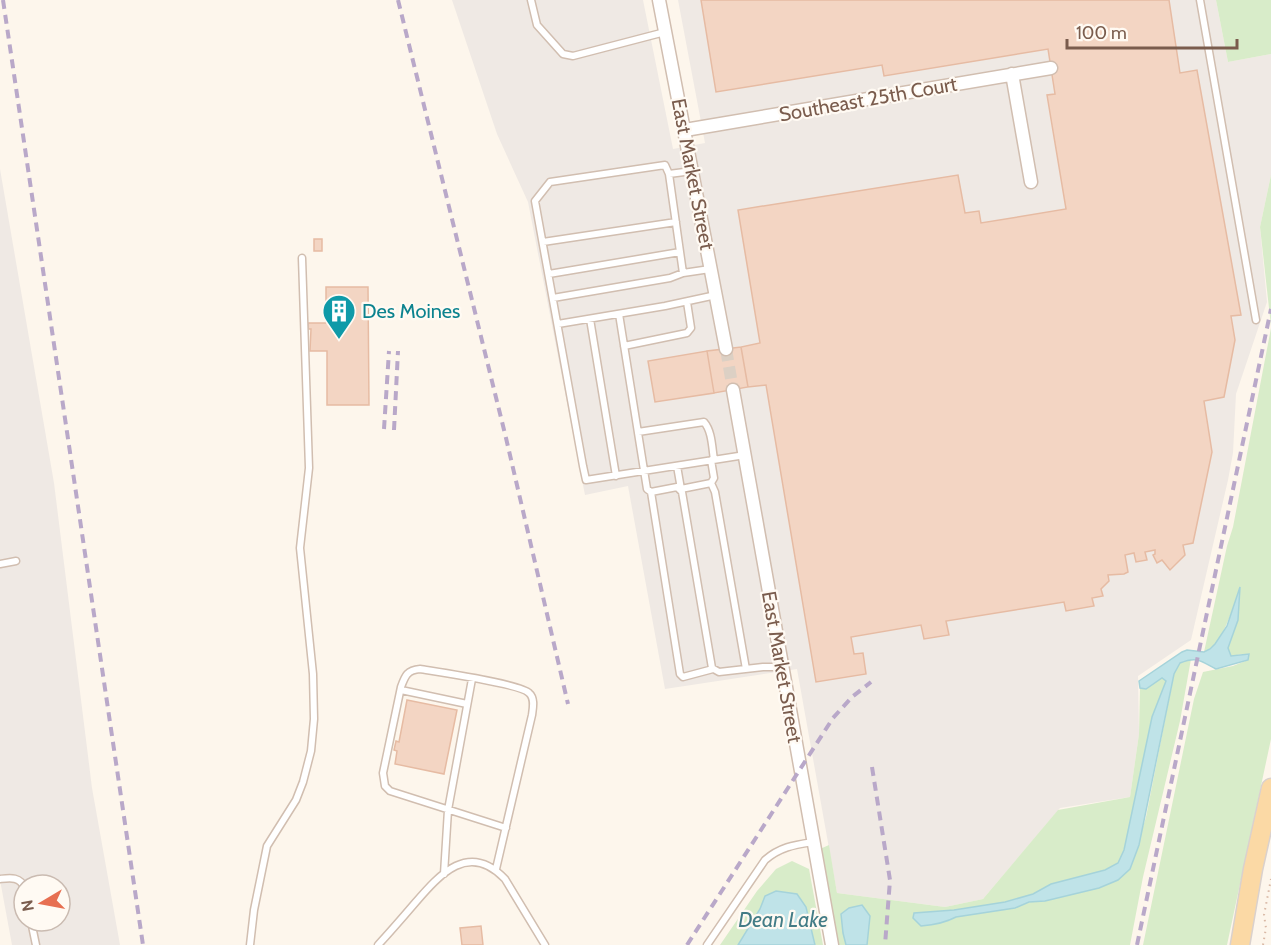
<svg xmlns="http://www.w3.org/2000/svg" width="1271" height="945" viewBox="0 0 1271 945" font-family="Cabin,sans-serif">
<rect width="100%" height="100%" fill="#fdf6ec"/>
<path fill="#efe9e4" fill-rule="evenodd" d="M452 0H643L673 149 705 143 678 0H1216L1228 62 1271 54V175L1260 227 1267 302 1236 394 1233 453 1228 480 1191 640 1138 676 1139 734 1130 797 1060 808 983 899 945 907 837 893 797 669 665 689 628 486 585 495 528 202 497 134Z
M0 169 54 483 92 788 120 945H12L0 880ZM24 885H60V921H24Z"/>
<path fill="#d8ecc9" d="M1216 0H1271V54L1228 62Z
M1271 175V326L1260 227Z
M1271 328V739L1227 945H1143L1194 699 1203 672 1233 666 1248 660 1249 655 1243 654 1231 656 1228 648 1238 620 1240 590C1232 608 1223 645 1204 652L1227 546 1233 527Z
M1191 659 1180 721 1143 877 1130 945H837L820 849 829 845 837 893 945 907 983 899 1058 810 1130 797 1139 734 1140 688 1146 689 1162 677 1166 681 1152 717 1124 850 1118 863 1105 870 1051 884 1033 894 1005 902 954 910 914 913 949 921 956 917 1015 908 1030 902 1045 901 1099 888 1118 880 1130 869 1146 817 1174 674 1180 663Z
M792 861 809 869 823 945H815L806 907 765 896 760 909 738 945H720L757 891 776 869Z"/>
<path fill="#bfe3e8" stroke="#a5d3da" stroke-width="1.5" d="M1240 587 1238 620 1228 648 1231 656 1249 654 1248 660 1216 669C1201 661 1197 656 1180 663L1174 674 1139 845 1130 869 1118 880 1099 888 1045 901 1029 902 1015 908 956 917C945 923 933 925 921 926L913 918 914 913 954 910 1005 902 1033 894 1051 884 1105 870 1118 863 1124 850 1152 717 1166 681 1162 678 1146 689 1140 688 1139 681 1182 652 1187 650 1204 652 1210 649 1215 644 1227 626Z
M776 891 797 894 806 907 815 945H738L760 909 765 896Z
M862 905 870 916 867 945H846L843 933 841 914 849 908Z"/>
<path fill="#f3d5c3" stroke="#e6bba3" stroke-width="1.5" d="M701 0H1169L1180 73 1197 70 1241 315 1231 316 1235 340 1224 397 1204 401 1212 452 1193 543 1183 545 1185 555 1170 570 1162 560 1157 563 1153 555 1155 554V550L1145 552 1147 560 1136 562 1134 553 1125 555 1128 572 1124 574 1108 575 1109 581 1101 589 1103 596 1092 598 1094 606 1066 611 1064 602 946 621 949 635 924 639 921 625 851 637 854 654 863 653 866 674 816 682 766 385 748 387 741 347 760 343 738 210 958 175 965 213 979 211 981 223 1066 209 1047 95 1055 94 1048 49 884 76 882 65 716 92Z
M314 239H322V251H314Z
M326 287H368L369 405H327V351H310L311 329H308V323H326Z
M741 347 748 387 714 393 707 351Z
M707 351 714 393 655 402 648 361Z
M407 700 457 710 444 774 395 764 397 751 394 750 396 741 399 742Z
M481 926 483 945H462L460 928Z"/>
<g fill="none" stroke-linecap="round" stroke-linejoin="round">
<path stroke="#dcd0c4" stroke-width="12" stroke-dasharray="12 6" stroke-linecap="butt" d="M726 349 733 390"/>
<defs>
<path id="service" d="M531 0 537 25 563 54 573 56 665 32
M1200 0 1256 320
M692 171 669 174 665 165 550 182 535 201 583 466 586 480 745 455
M669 174 683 273
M543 242 676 222
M549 274 680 252
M553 298 670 278 683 273 710 269
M619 314 647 489 651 492 677 487 682 492 712 668 719 672 763 667H782
M590 319 616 476
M558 324 665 306 716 295
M624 346 687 333 691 328 687 302
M638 432 704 422C712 431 712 447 714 460
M677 466 681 489 711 483 714 478 711 460
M711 483 715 492 746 669
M651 492 680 674 683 677 713 669
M0 564 16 561
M401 690 467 704
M496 869 532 715C533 708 535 698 529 693 521 684 438 672 420 669 407 670 405 676 401 687L383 773 385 786 390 791 506 828
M444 874 448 810 472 679
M0 879C9 878 21 876 24 888
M31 921 36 945
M250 945 254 910 267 846 296 800 303 782 311 751 314 719 313 674 300 548 309 468 302 258
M378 945C391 931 403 917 415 903 440 874 469 841 505 879L545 945
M707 945 765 860C780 847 794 845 813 842"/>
<path id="minor" d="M659 0 726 349
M1012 74 1031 182
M685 130 1051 68
M733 390 832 945"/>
<path id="primary" d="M1240 945 1253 869 1271 788"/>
</defs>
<use href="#service" stroke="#d1beb0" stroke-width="9"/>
<use href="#minor" stroke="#d1beb0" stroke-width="15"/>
<use href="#primary" stroke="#dad1cd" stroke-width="21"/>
<path stroke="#d9b8a5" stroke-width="2" stroke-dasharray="1.5 4.5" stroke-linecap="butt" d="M1263 945 1266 928 1264 915 1271 879"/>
<use href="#service" stroke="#fff" stroke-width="6"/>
<use href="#minor" stroke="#fff" stroke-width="12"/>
<use href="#primary" stroke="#fbd9a5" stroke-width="18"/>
<path stroke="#b9a8c9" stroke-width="4" stroke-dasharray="9 6" stroke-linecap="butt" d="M3 0 143 945
M398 0 506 438 568 704
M384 429 389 351
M394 430 398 351
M872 767 890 880 885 945
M687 945 833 718 852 697 871 682
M1137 945 1271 309"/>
</g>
<defs>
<symbol id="building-pin" viewBox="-11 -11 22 30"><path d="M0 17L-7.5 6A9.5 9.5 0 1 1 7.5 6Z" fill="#0f9aa8" stroke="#fffaf3"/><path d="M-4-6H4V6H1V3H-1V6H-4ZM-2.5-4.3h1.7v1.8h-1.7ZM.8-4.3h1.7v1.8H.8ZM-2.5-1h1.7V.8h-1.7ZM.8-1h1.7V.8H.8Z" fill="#fff"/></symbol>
</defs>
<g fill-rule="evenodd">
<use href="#building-pin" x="320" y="292" width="38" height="52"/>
</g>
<g text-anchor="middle" stroke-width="4.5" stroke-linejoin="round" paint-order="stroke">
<g font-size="20" fill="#7a5c4d" stroke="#fffaf3">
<text transform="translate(868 99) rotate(-10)" y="7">Southeast 25th Court</text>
<text transform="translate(693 174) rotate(79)" y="7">East Market Street</text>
<text transform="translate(782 667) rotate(80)" y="7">East Market Street</text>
</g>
<g font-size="20" fill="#0d838f" stroke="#fffaf3" text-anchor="start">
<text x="362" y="318">Des Moines</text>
</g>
<g font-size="21" font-style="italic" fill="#437c86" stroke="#fffaf3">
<text x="783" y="927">Dean Lake</text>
</g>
</g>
<g transform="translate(42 903) rotate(260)"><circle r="28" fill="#fffaf3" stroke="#cabbb1" stroke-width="1.5"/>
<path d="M0-4.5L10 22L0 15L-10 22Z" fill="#e76f51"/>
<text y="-9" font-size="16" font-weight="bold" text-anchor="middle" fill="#7a5c4d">N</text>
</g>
<path d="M1067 39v9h170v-9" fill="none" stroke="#7a5c4d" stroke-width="3"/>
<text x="1076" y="39" font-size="18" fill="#7a5c4d" stroke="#fffaf3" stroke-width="4.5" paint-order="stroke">100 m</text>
</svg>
